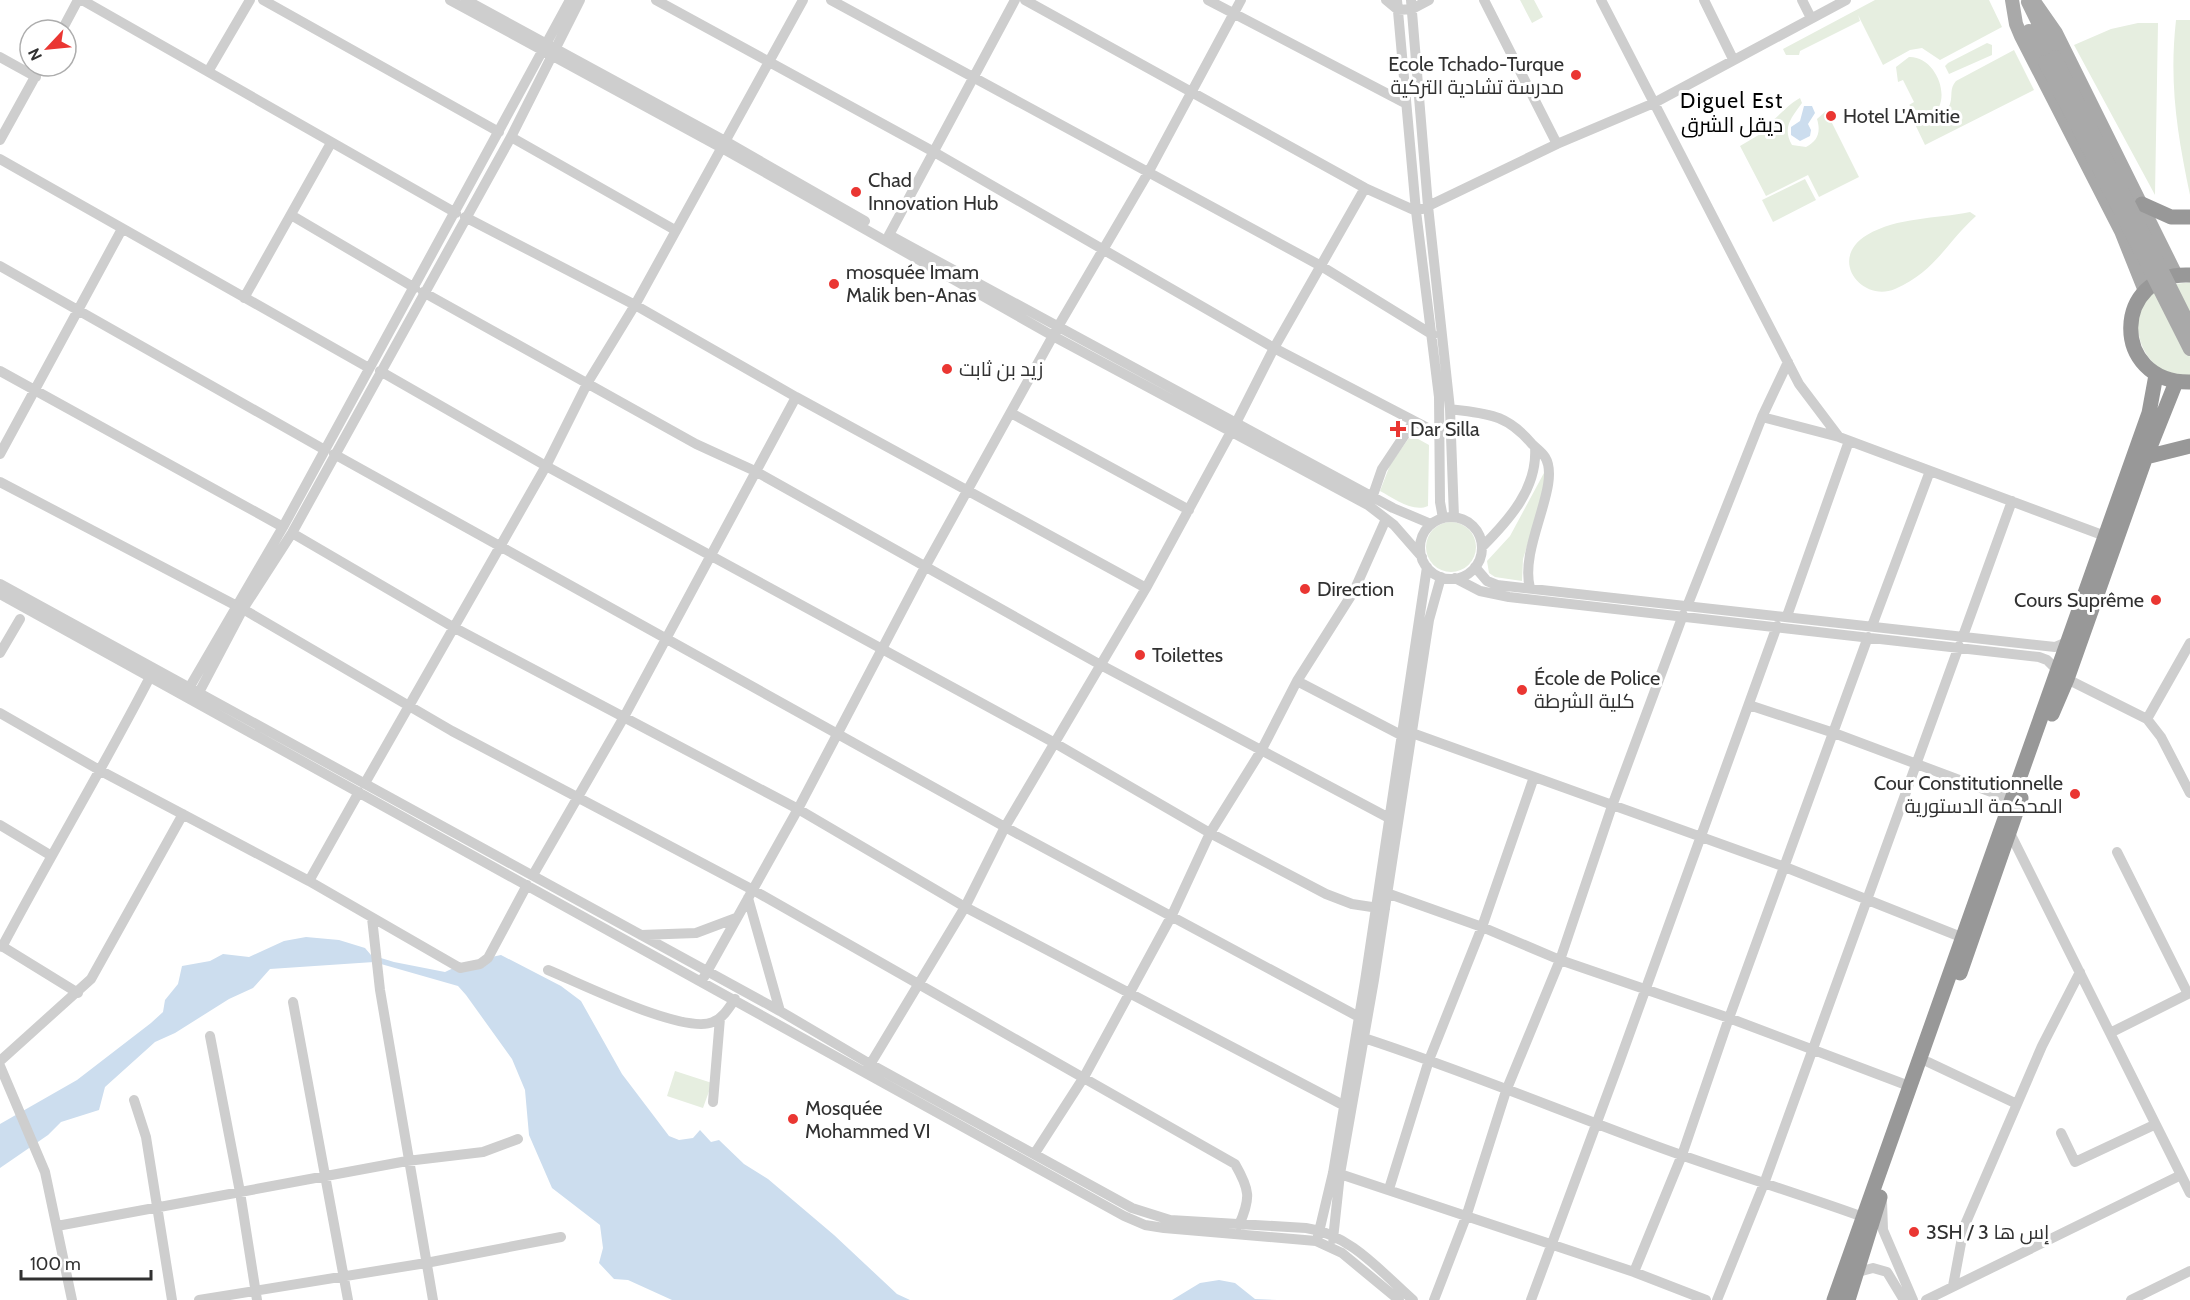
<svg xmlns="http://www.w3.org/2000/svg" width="2190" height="1300" viewBox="0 0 2190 1300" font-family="Cabin,Cairo,sans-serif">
<rect width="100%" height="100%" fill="#fff"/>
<path fill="#e6eee0" d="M1520 0H1534L1543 17 1532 23Z
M1875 0H1989L2002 27 1940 60 1922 48 1910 50 1883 65 1858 15 1860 21 1800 51 1799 55H1786L1783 49Z
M2176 20H2190V195C2177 133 2169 83 2176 20Z
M2138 23H2158L2155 195 2074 45 2111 29Z
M1987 43 1992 45V55L1949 74 1945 66 1948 63Z
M2014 50 2034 90 1925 145 1913 120C1927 121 1944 120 1950 104 1953 95 1949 89 1956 81Z
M1909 57C1932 56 1948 88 1939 107L1921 114 1909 105 1914 102 1903 80 1898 82 1896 67Z
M1800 98 1802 103C1791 118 1782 128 1792 145L1806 147C1818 141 1821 132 1817 119L1826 111 1859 177 1819 197 1808 175 1766 196 1740 146 1762 133V128C1777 120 1784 107 1800 98Z
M1805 179 1816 200 1773 222 1762 200Z
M1970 212 1976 216C1945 244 1937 270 1895 289 1862 303 1827 259 1867 235 1897 217 1936 219 1970 212Z
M2190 282V376C2143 383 2115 308 2162 287 2170 283 2182 284 2190 282Z
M1411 435 1429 445 1428 506C1413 513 1393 498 1380 491L1390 465Z
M1545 471 1546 484 1523 559 1522 581 1495 577 1489 573 1487 561 1510 536Z
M1426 547a25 25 0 1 1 50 0a25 25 0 1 1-50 0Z
M675 1071 712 1083 703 1108 667 1096Z"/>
<path fill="#cde" d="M1804 106H1812L1815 113 1808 124 1811 130 1810 136 1800 141 1791 135V127L1800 121Z
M306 937 339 940 365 948 371 955 394 962 445 972 464 963 501 955 561 986 581 1001 622 1074 669 1136 679 1140 693 1138 700 1130 711 1142 719 1140 744 1164 768 1179 834 1235 897 1294 910 1300H672L628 1280 614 1279 599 1263 603 1248 600 1225 552 1188 529 1135 525 1090 512 1059 466 995 458 986 374 962 270 969 253 988 229 999 175 1033 155 1042 105 1087 99 1110 61 1122 48 1135 0 1168V1124L77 1080 151 1023 163 1012 165 1000 178 984 182 966 210 961 223 954 249 957 284 941Z
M1219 1280 1235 1283 1255 1299 1277 1300H1172L1200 1283Z"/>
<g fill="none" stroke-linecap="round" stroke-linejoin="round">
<path stroke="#cecece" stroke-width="10" d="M82 0 456 213
M263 0 499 132
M450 0 722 148 1053 336 1368 505 1394 525 1422 557
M466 0 725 141 865 221
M656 0 934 152 1274 348 1441 435
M831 0 1321 266 1433 335
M1025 0 1365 188 1416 211
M1208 0 1405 103
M1386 0 1398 10 1412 9 1429 0
M1397 0 1416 211 1439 397 1440 502 1443 518
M1411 0 1428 206 1450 409 1454 517
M1484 0 1557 144
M1601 0 1799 384 1839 437 2105 536
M1704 0 1733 59
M1802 0 1811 18
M62 30 78 0
M0 57 36 77
M209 70 250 0
M511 137 675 230
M0 140 41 66
M0 159 369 368
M1422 209 1557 144 1654 103 1846 0
M291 215 415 288
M465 217 635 305 796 397
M889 235 1393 508 1431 524
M889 235 1015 0
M0 266 325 450
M423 292 696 444 755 471 1099 664 1389 818
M244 298 331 143
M0 371 283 527
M380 371 546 466 1053 742 1210 833 1326 894 1352 904 1385 909
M1450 409C1487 414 1506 413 1532 444 1536 448 1542 452 1545 457 1562 484 1519 547 1530 588
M1011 413 1189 510
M1762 417 1839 437
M1237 421 1274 348 1365 188
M0 454 122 229
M334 454 1005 827 1359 1017
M0 482 235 605
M1373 495 1382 469 1414 421
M1420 548a31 31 0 1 1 62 0a31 31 0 1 1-62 0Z
M292 533 453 627 798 809 965 907 1343 1105
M1482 547C1509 520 1538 488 1535 447
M1475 567 1487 581 1497 585 2055 647 2069 641
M1455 578 1480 591 1509 597 2039 657 2047 660 2058 671
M0 584 780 1011 870 1064 1132 1208 1170 1220 1306 1228C1350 1234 1381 1272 1413 1300
M0 594 1124 1216 1145 1225 1164 1228 1316 1241 1342 1253 1399 1300
M1688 604 1762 417 1788 362
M243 609 452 731 753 890 1235 1164C1250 1190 1251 1198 1239 1225
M1787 616 1849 441
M1872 626 1930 471
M1963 636 2012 501
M0 653 20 619
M2067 679 2147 719 2161 737 2190 793
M1297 681 1401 735
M185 695 283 527 570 0
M195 700 243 609 292 533 511 137 580 0
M1749 705 1834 733 2010 799
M0 713 101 771 309 881 460 968 480 964 488 958 527 885
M2147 719 2190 643
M1412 733 1785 867 1961 937
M365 783 546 466 588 382 635 305 803 0
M0 825 50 855
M2010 833 2190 1193
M2117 852 2188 994
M533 875 624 717 796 397 1146 588
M309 881 359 792
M1381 891 1482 927 1560 960 1729 1018 1909 1086
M748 898 780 1011
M372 918 380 990 433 1300
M641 935 696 933 736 918
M0 945 78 993
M2 947C50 856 103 768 150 677
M548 970C580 983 684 1035 713 1022 723 1018 729 1008 735 999
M704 977 798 809 925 567 1059 325 1148 173 1241 0
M293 1002 348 1300
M2110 1033 2190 993
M210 1036 240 1192 257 1300
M1364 1038C1462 1070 1558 1110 1656 1146 1724 1171 1794 1192 1863 1217
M0 1061 91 979 183 814
M1928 1062 2017 1104
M0 1066 45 1172 72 1300
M868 1068 965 907 1005 827 1146 588 1232 430
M134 1100 146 1137 172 1300
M713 1102 720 1018
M2061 1133 2075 1162 2154 1125
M1035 1153 1084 1077 1172 915 1210 833 1261 751 1297 681 1354 591 1386 519
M1340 1174 1634 1272 1706 1300
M1389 1189 1429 1060 1482 927 1534 777
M1882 1201 1883 1230 1913 1300
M57 1226 407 1161 483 1152 518 1139
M1318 1236 1333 1173 1365 981 1427 567
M1333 1239 1340 1174 1374 980 1429 620 1441 577
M1634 1272 1682 1155 1729 1018 1868 637
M1858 1272 1873 1268 1887 1272 1904 1300
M1953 1286 1964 1227 2042 1046 2080 972
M199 1300 426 1263 561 1237
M1434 1300 1466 1217 1506 1091 1560 960 1612 806 1683 615
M1531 1300C1615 1076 1696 852 1777 626
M1717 1300 1765 1181 1959 646
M1926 1300 2181 1175
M2131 1300 2190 1271"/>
<path stroke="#a9a9a9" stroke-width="14" d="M2012 0 2016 24 2021 36 2121 231 2145 291
M2033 0 2056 33 2176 275
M2028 2 2055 57
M2029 31 2045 62"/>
<path stroke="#989898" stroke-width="15" d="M2142 204 2171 217H2190
M2190 275C2113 271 2109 383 2190 382
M2146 457 2190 446
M2052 714 2067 679 2144 462 2176 382
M1960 973 2021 798
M1834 1300 2149 413 2156 375
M1848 1300 1880 1197"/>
<path stroke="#a9a9a9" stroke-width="14" d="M2055 57 2190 327
M2045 62 2190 349"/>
</g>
<g fill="#ea3632" stroke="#fff" stroke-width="2">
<circle cx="1576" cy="75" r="6"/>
<circle cx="1831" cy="116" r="6"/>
<circle cx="856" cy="192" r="6"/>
<circle cx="834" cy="284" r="6"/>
<circle cx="947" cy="369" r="6"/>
<path d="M1395 420h6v6h6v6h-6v6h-6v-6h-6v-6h6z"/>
<circle cx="1305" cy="589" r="6"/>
<circle cx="2156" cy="600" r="6"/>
<circle cx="1140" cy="655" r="6"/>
<circle cx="1522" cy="690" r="6"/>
<circle cx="2075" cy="794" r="6"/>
<circle cx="793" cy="1119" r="6"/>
<circle cx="1914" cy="1232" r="6"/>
</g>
<g text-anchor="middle" stroke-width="6" stroke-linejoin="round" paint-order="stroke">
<g font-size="20" fill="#313131" stroke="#fff" text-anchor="start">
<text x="1564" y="71" text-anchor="end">Ecole Tchado-Turque<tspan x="1564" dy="23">مدرسة تشادية التركية</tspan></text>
<text x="1843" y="123">Hotel L'Amitie</text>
<text x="868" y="187">Chad<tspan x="868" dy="23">Innovation Hub</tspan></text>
<text x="846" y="279">mosquée Imam<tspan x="846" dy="23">Malik ben-Anas</tspan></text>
<text x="959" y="376">زيد بن ثابت</text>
<text x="1410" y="436">Dar Silla</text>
<text x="1317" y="596">Direction</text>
<text x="2144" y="607" text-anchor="end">Cours Suprême</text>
<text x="1152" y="662">Toilettes</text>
<text x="1534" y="685">École de Police<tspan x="1534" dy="23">كلية الشرطة</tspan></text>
<text x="2063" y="790" text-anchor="end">Cour Constitutionnelle<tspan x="2063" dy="23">المحكمة الدستورية</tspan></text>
<text x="805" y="1115">Mosquée<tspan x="805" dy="23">Mohammed VI</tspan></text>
<text x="1926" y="1239">3SH / 3 إس ها</text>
</g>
<g font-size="21" letter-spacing="1.5" fill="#000" stroke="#fff">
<text x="1732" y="108">Diguel Est<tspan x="1732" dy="24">ديقل الشرق</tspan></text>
</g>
</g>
<g transform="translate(48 48) rotate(244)"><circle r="28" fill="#ffffff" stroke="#adadad" stroke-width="1.5"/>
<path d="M0-4.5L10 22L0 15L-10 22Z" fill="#ea3632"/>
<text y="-9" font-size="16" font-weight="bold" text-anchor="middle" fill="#313131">N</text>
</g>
<path d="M21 1270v9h130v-9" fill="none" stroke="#313131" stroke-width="3"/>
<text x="30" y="1270" font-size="18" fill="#313131" stroke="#ffffff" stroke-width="4.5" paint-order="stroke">100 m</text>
</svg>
